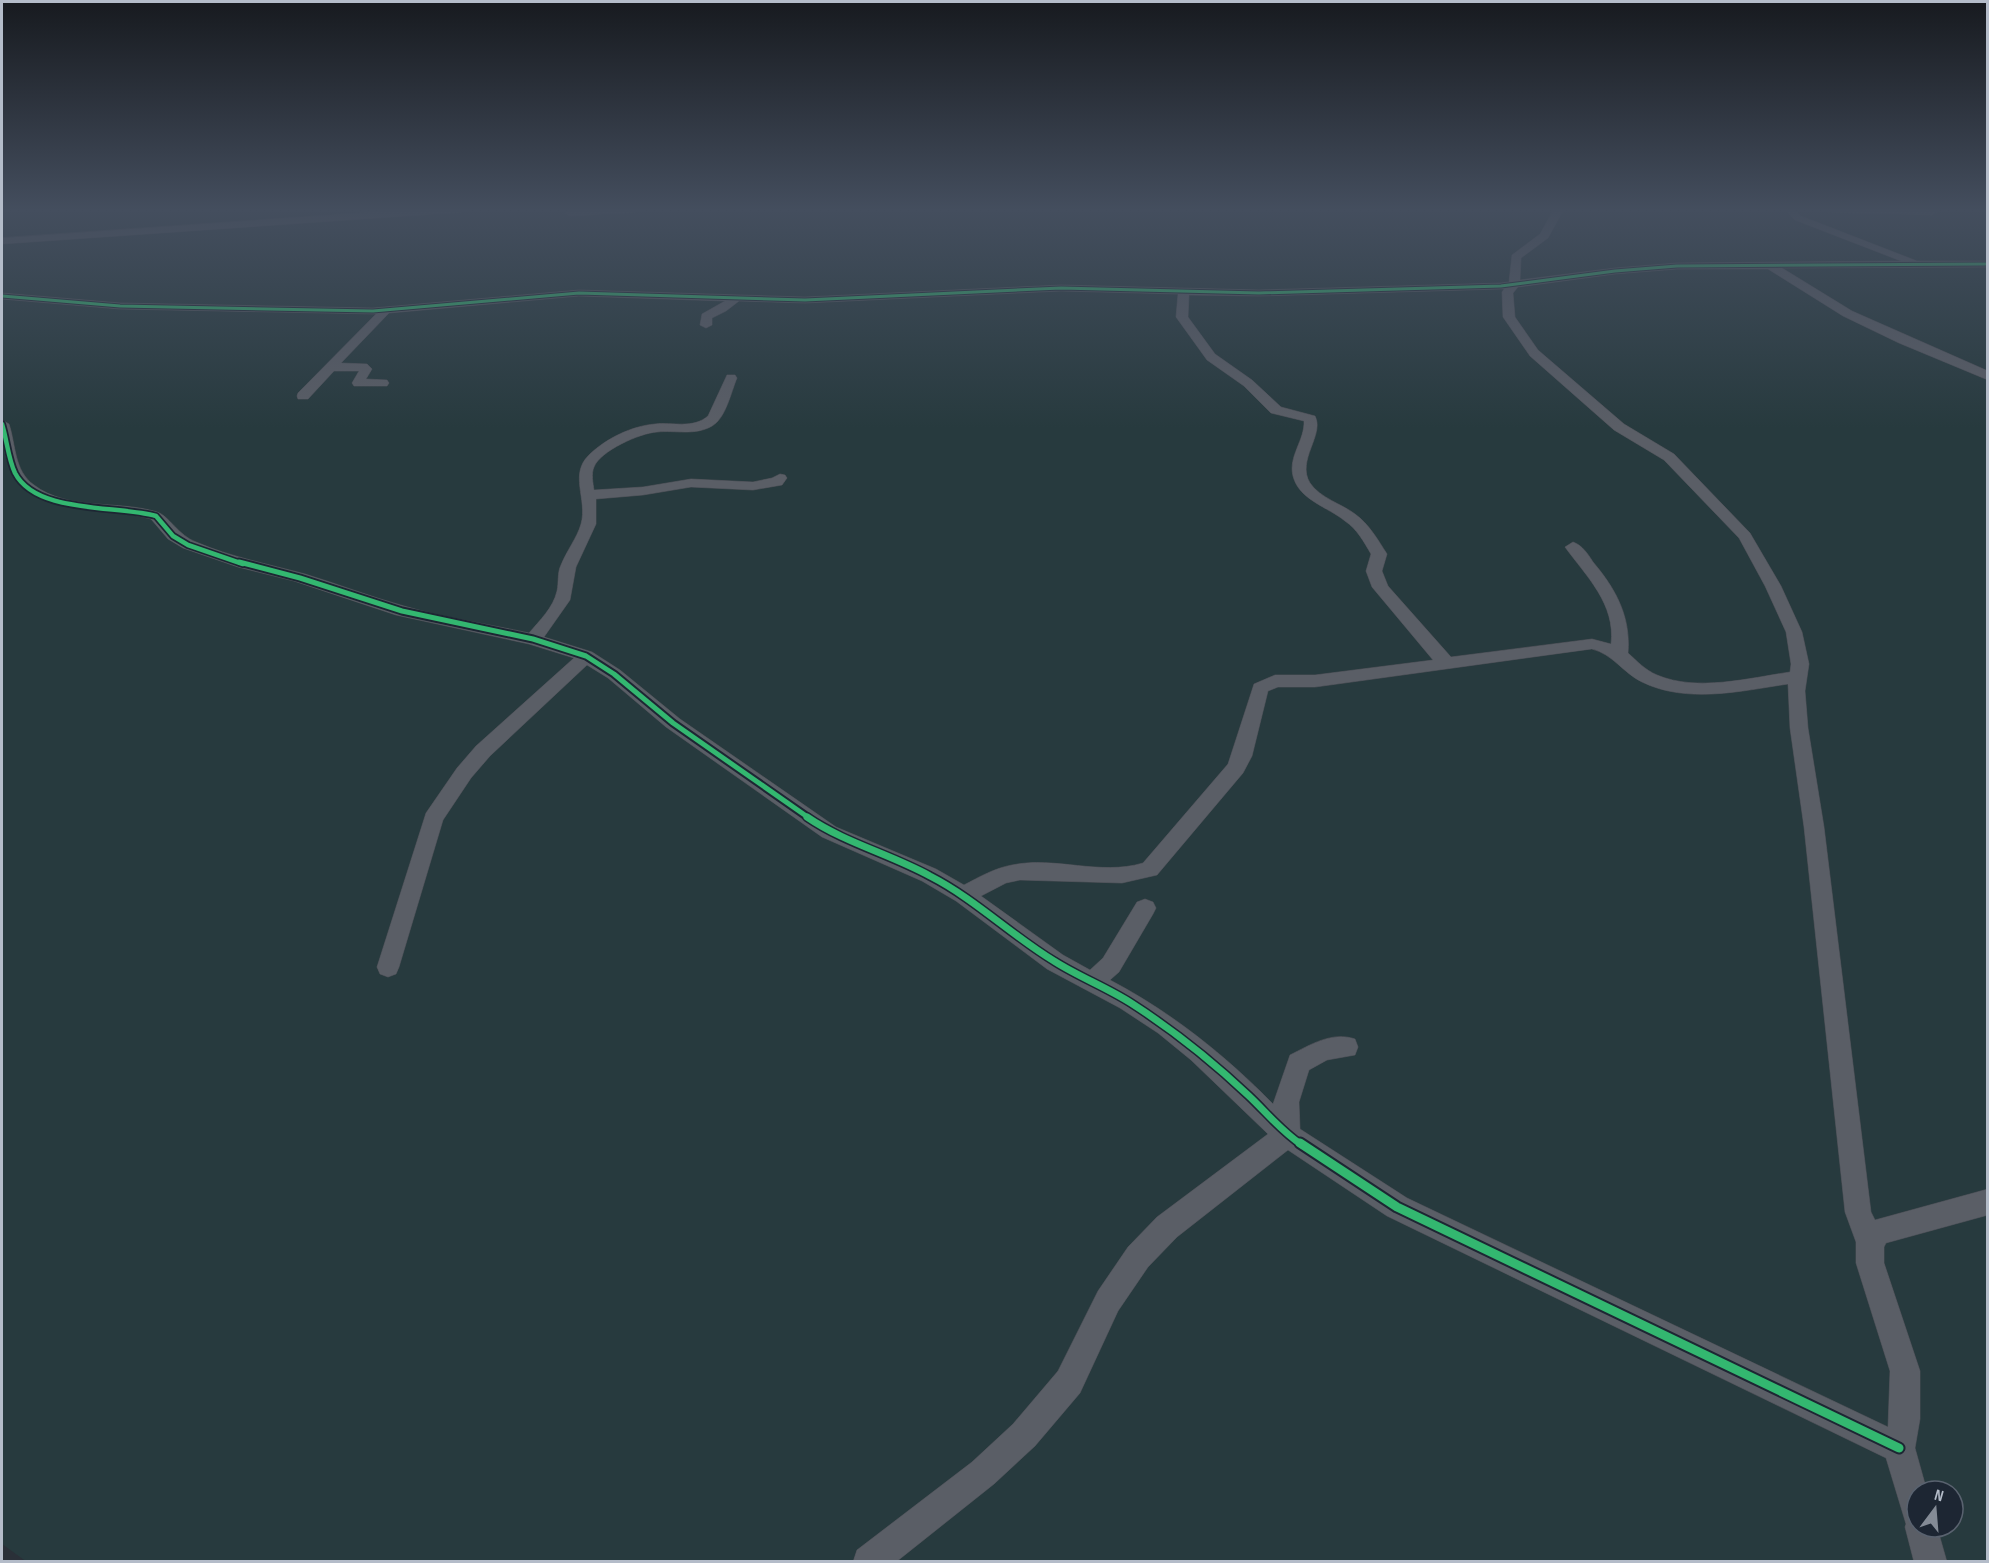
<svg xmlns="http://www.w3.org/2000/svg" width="1989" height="1563" viewBox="0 0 1989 1563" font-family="'Sofia Sans Condensed',sans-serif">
<rect width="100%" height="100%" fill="#2a3038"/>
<path fill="#273a3e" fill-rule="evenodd" d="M2 209H1987V1561L27 1562 2 1544ZM1917 1491H1953V1527H1917Z"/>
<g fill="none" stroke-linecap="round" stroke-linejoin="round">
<defs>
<path id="minor" d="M416 209H468L464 212 2 244V238Z
M582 209H642L638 212 570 216 565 213Z
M1143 209H1153L1149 212Z
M1554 209H1564L1548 238 1521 258 1520 280 1615 268 1677 263 1901 261 1795 220 1784 209H1794L1801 216 1917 261H1988V267L1782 268 1852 311 1988 371V380L1899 343 1843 316 1768 269H1677L1615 274 1518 287 1513 293 1515 317 1538 350 1624 424 1674 454 1750 533 1781 586 1802 632 1809 664 1805 691 1808 728 1824 827 1871 1212 1875 1220 1988 1189V1215L1886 1243 1884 1247V1263L1920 1371V1419L1915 1448 1927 1491H1917V1527H1937L1947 1562H1914L1905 1527 1906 1524 1886 1458 1387 1216 1288 1150 1177 1237 1148 1267 1118 1311 1080 1393 1035 1446 994 1484 896 1562H853L857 1550 972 1462 1013 1424 1058 1371 1098 1291 1128 1247 1157 1217 1268 1134 1191 1060 1158 1033 1120 1008 1047 969 956 901 922 881 822 837 666 727 608 678 587 665 490 756 471 778 443 820 399 967 396 974 388 977 380 974 377 967 426 813 457 768 476 746 574 658 529 644 396 615 294 581 238 567 183 548 168 539 151 519C84 501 0 524 2 420L9 424C16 445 14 471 34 485 68 511 119 500 157 512 168 515 179 536 196 542 231 557 268 564 305 574 338 584 371 597 404 606 445 618 488 624 529 633 540 620 553 608 557 591 559 582 557 573 561 565 567 550 577 538 581 524 588 499 568 474 590 454 607 438 632 426 655 424 673 422 693 429 708 416L727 375H735L737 378C731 392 726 418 712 426 695 436 675 430 657 432 640 433 600 451 594 467 591 474 593 483 594 490L643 487 691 479 753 482 772 478 780 474 785 475 787 478 782 485 753 490 691 487 643 495 596 499V524L576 567 570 600 544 637 592 652 620 670 680 719 836 827 936 869 964 885C979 877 995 868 1012 865 1055 856 1100 876 1143 863L1228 764 1254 684 1275 675H1315L1433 660 1372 587 1366 571 1371 554C1364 542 1357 529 1345 521 1328 507 1299 500 1293 476 1288 456 1305 440 1304 421L1271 413 1244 386 1207 360 1176 317 1178 294 1061 291 805 303 739 301 726 311 712 318V325L706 328 700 325 702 314 725 301 579 296 389 313 341 363 367 364 372 369 366 379 387 380 389 383 387 386H354L352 383 359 371H334L308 399H298L297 396 298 393 376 314 120 309 2 299V293L120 303 373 308 579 290 805 297 1061 285 1259 290 1501 283 1509 282 1512 255 1540 234ZM1501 289H1504L1502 292 1503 317 1530 356 1614 430 1664 460 1739 538 1765 586 1786 632 1791 664 1790 672C1749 678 1697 692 1657 675 1645 670 1637 661 1628 653 1631 617 1616 589 1593 562 1588 554 1582 545 1573 542L1565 547C1586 576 1616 604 1611 644L1592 639 1451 657 1388 586 1382 571 1387 554C1378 540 1369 524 1355 514 1342 504 1320 498 1310 483 1296 460 1325 435 1315 416L1281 407 1252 380 1215 354 1188 317 1189 295 1259 296ZM1592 649C1613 654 1623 673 1642 682 1687 704 1741 691 1788 684L1790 728 1804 827 1845 1212 1856 1242V1263L1890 1371 1888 1427 1407 1198 1300 1129 1299 1102 1309 1070 1327 1060 1355 1055 1358 1047 1355 1039C1332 1031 1310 1045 1290 1055L1273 1104C1225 1055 1171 1012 1110 980L1119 972 1153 914 1156 908 1153 902 1145 899 1137 902 1103 958 1090 970 1063 955 981 896 1006 883 1020 880 1122 883 1157 875 1243 773 1252 756 1268 691 1278 687H1315Z
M1823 209H1933L1937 212 1932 215 1827 212Z"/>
</defs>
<use href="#minor" stroke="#484c53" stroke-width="1"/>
<use href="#minor" fill="#5a5e66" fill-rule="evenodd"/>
<defs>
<path id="cycleway-far4" d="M2 296 120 306 373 311 579 293 805 300 1061 288 1259 293 1501 286 1615 271 1677 266 1988 264"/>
<path id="cycleway-far3" d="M2 424C7 440 8 458 15 473 36 514 117 505 156 516L173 536 188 545 243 564"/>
<path id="cycleway-far2" d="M239 562 300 578 402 611 533 639 586 656 614 674 673 723 809 818"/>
<path id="cycleway-far1" d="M807 817C845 843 890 854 930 876 975 899 1011 935 1054 961 1079 977 1106 987 1131 1003 1173 1030 1212 1061 1249 1096 1267 1113 1281 1131 1302 1145"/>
<path id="cycleway" d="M1300 1143 1397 1207 1899 1448"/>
</defs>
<use href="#cycleway-far4" stroke="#1d2633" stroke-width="5"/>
<use href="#cycleway-far3" stroke="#1d2633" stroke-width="8"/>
<use href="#cycleway-far2" stroke="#1d2633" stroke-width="9"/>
<use href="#cycleway-far1" stroke="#1d2633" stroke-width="10"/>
<use href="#cycleway" stroke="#1d2633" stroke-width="13"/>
<use href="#cycleway-far4" stroke="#33b770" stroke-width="3"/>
<use href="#cycleway-far3" stroke="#33b770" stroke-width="4.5"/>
<use href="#cycleway-far2" stroke="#33b770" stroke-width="5"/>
<use href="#cycleway-far1" stroke="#33b770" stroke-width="7"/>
<use href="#cycleway" stroke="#33b770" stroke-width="9"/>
</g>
<linearGradient id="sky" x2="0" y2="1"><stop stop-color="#171a1f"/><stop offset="0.49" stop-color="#444e5e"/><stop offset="1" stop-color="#444e5e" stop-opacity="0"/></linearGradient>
<rect width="1989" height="428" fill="url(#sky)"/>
<rect width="1989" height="1563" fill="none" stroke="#b4bcc9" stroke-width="6"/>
<g transform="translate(1935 1509) rotate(16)"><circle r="28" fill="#1d2633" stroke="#59626f" stroke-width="1.5"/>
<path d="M0-4.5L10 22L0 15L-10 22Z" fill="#848b96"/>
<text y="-9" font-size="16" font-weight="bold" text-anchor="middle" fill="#b4bcc9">N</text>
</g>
</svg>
